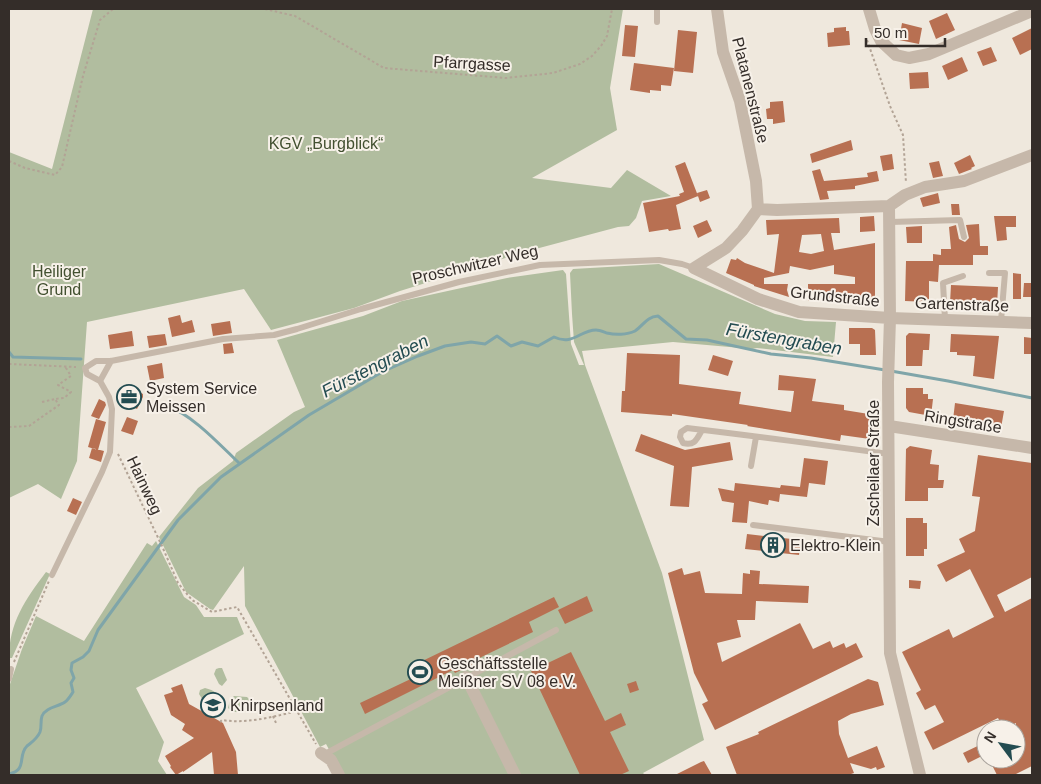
<svg xmlns="http://www.w3.org/2000/svg" width="1041" height="784" viewBox="0 0 1041 784" font-family="Helvetica,sans-serif">
<rect width="100%" height="100%" fill="#efe8dd"/>
<path fill="#b1bd9f" d="M93 9H623L610 88 617 130 532 178 611 188 627 170 671 196 642 201 636 218 629 226 618 227 528 251 400 291 354 308 271 330 244 289 87 322 77 461 61 499 38 484 9 498V152L52 169Z
M659 264 775 314 805 321 836 322 833 357 757 348 752 349 673 342 582 351 585 365 662 573 704 740 643 773 645 775H343L326 744 320 747 245 606 244 566 213 610 210 609 186 592 159 537 198 488 233 461 236 453 294 412 305 407 277 340 363 316 402 301 507 278 563 270 566 274 571 344 579 365H584L574 342 572 314 570 273 573 269Z
M156 541 184 597 196 605 204 617H237L244 634 136 688 164 742 158 761 167 775H9V687L22 649 36 616 84 641 147 543 152 546Z
M46 572 50 574 12 658H9C9 623 25 600 46 572Z
M219 668H222L227 680 222 686 219 684 214 674 216 669Z
M205 688C214 690 221 695 222 704L218 708C209 708 203 701 199 694L200 690Z
M234 696 247 697 250 700V706L245 712H233L228 708 230 700Z"/>
<g fill="none" stroke-linecap="round" stroke-linejoin="round">
<path stroke="#7fa5a9" stroke-width="3" d="M9 352 13 357 81 359
M891 371 948 381 1032 398
M153 407C158 407 164 406 168 407 191 413 222 447 239 463
M9 774C28 770 17 756 27 746 32 742 37 739 40 732 42 727 40 721 42 716 46 707 58 707 65 702 68 700 71 695 73 692L71 683 74 678 71 670 72 663 83 657 89 651 98 630 178 520 221 477 309 415 382 372 418 356 445 346 471 342 485 344 497 336 511 346 522 342 538 346 554 337C573 346 580 330 596 330 599 330 604 332 607 333 615 335 627 335 635 331 644 325 646 317 658 316L686 339 707 340 771 354 811 358 885 370"/>
</g>
<path fill="#b87052" fill-rule="evenodd" d="M947 13 955 30 936 39 929 21Z
M902 23 922 28 919 44 899 40Z
M625 25 638 26 635 57 622 56Z
M846 27V31H849L850 45 828 47 827 33 834 32V28Z
M1032 28V49L1020 55 1012 38Z
M678 30 697 32 693 73 674 71Z
M991 47 997 61 983 66 977 52Z
M962 57 968 71 948 80 942 66Z
M634 63 674 68 671 86 661 85V91L650 90V93L630 90Z
M928 72 929 88 910 89 909 73Z
M783 101 785 122 773 124V119H767L766 109 770 108V102Z
M851 140 853 150 812 163 810 154Z
M892 154 894 169 883 171 880 156Z
M970 155 975 166 971 168 972 169 959 174 954 163Z
M939 161 943 176 933 178 929 163Z
M685 162 698 196 676 205 681 229 669 231 668 229 649 232 643 203 680 196 679 194 684 192 675 166Z
M820 169 824 181 868 177 867 173 877 171 879 181 855 186V189L827 191 829 199 820 200 812 171Z
M707 190 710 198 700 202 697 193Z
M938 193 940 203 923 207 920 198Z
M951 204H959L960 215H952Z
M874 216 875 231 860 232V217Z
M994 216H1016V227H1006L1007 240 997 241Z
M839 218 840 233H831L834 250 875 243V298L872 301H808V284H855V277L834 274V265L810 270 790 266 789 273 764 278V284H788L787 290 789 297 754 286V285L726 273 731 259 736 260 737 258 745 263 774 273 779 234 767 235 766 220ZM821 234 824 251 811 254 799 252 802 235Z
M707 220 712 231 698 238 693 226Z
M979 224 980 246H988V255H973V265H939L938 282 929 281V302L905 301 906 261H933V254L941 255V249H951L949 227 956 225 959 239 965 242 969 238 966 225Z
M922 226V243H907L906 227Z
M1013 273 1021 274V299H1013Z
M1024 283H1032V297H1023Z
M951 285 998 287 997 305 950 303Z
M180 315 182 323 192 320 195 332 172 337 168 318Z
M230 321 232 333 213 336 211 324Z
M849 328H872L875 330 876 355H860V344H849Z
M132 331 134 346 110 349 108 335Z
M909 333 930 334 929 350H923L922 366H906V336Z
M165 334 167 345 149 348 147 336Z
M951 334 999 336 994 379 973 376 975 356 957 355V352H950Z
M1024 337 1032 338V354H1024Z
M232 343 234 353 224 354 223 344Z
M627 353 680 355 679 384 741 392 739 404 791 412 794 391 778 390 779 375 816 379 812 401 844 405V410L875 415 873 427 879 428 877 440 841 435 840 441 747 426 748 425 672 414V416L621 412 622 391H625Z
M713 355 733 361 728 376 708 370Z
M162 363 164 378 150 381 147 366Z
M132 388 143 394V397L137 409 124 402Z
M906 388H923V394H928V399H933L931 416 909 412 906 408Z
M99 399 105 402 106 405 99 419 91 416Z
M955 403 1004 411 1001 428 953 420Z
M127 417 138 421 133 435 121 431Z
M96 419 106 422 98 450 88 447Z
M641 434 685 450 730 442 733 460 692 467 689 507 670 506 674 466 635 451Z
M910 446 932 450 930 464 939 465 938 480H944L943 488H928V501H905L906 449Z
M92 448 104 451 101 462 89 458Z
M978 455 1032 463V577L997 595 1005 612 1032 598V766L1014 775H997L989 759H1016V723L1004 729 998 718 933 750 924 732 944 722 935 705 925 710 916 693 921 690 902 652 949 629 953 638 994 617 970 569 946 582 937 565 965 552 959 539 975 531 980 497 972 496Z
M804 458 828 461 825 485 809 483 807 497 780 494 779 502 769 500 768 505 749 501 747 523 732 522 734 503 722 501 718 488 734 491 735 483 780 488 781 485 800 487Z
M73 498 82 502 76 515 67 511Z
M906 518H923V523H927V549H924V556H906Z
M747 534 801 540 799 555 745 549Z
M682 568 684 575 700 571 705 593 742 594 743 573 750 574V570L760 571 759 584 809 586 808 603 756 601 755 620H737L741 637 717 643 722 662 800 623 813 649 830 641 833 648 844 643 846 648 856 643 863 657 715 730 702 704 708 701 694 673 668 573Z
M909 580 921 581 920 589 909 588Z
M587 596 593 611 565 624 558 610Z
M554 597 559 607 529 622 533 632 471 662 472 665 455 673 453 670 365 714 360 703 417 676 412 666Z
M571 652 605 721 621 713 626 725 610 732 629 771 620 775H580L531 671Z
M868 679 878 682 884 705 851 714 838 721 839 734 848 758 877 746 885 767 877 770 876 767 871 769 850 763 854 773 848 775H737L726 747 759 734 758 732Z
M636 681 639 690 630 693 627 684Z
M182 684 189 704 223 723 236 752 238 775H214L212 752 183 772V771L176 775 170 767 171 766 165 756 194 738 182 730 185 724 171 715 164 695 173 692 171 688Z
M986 742V754L968 763 963 753Z
M704 761 712 775H675L701 762Z"/>
<g fill="none" stroke-linecap="round" stroke-linejoin="round">
<path stroke="#b2a395" stroke-width="2" stroke-dasharray="2.5 2.5" stroke-linecap="butt" d="M265 9 295 16 384 68 506 78 553 73 580 64 592 56 601 46 607 36 612 9
M867 40 890 106 903 135 906 183
M9 161 25 168 55 175 62 167 83 76 100 20 113 9
M9 364 76 367
M42 402 55 399
M9 427 29 426 59 405 55 399 64 398 71 392 58 385 71 376 66 368 67 366
M118 454 162 546 178 583 192 600 212 612 237 607 316 744
M14 662 49 581
M273 716 276 723
M220 722 222 720C246 724 273 717 297 711"/>
<path stroke="#c6b8aa" stroke-width="6" d="M657 22V9
M890 222 960 220 964 237
M989 273H1005L1001 321
M945 319 943 283 963 276
M100 381 87 374 85 368 96 361H111L223 339 274 335 297 329 361 309 459 282 540 265 659 260 682 264 694 268
M100 381 111 361
M702 430C697 439 695 446 683 443L680 437 681 432 687 428C755 436 822 445 889 454
M751 466 756 437
M753 525 890 542
M52 575 102 472 110 452 112 409 109 397 100 381
M9 679 11 669
M325 754 556 630"/>
<path stroke="#c6b8aa" stroke-width="12" d="M717 9 723 52 740 101 756 181 758 209
M869 9 875 29 881 41 896 55 909 58 929 54 1032 11
M889 206 890 318 888 382 890 653 920 775
M889 206 905 195 925 187 964 181 1032 155
M758 209 742 231 726 248 694 268 758 299 799 312 890 318 1032 323
M758 209 777 210 889 206
M889 426 1032 448
M466 677 515 775
M321 753 331 760 339 775"/>
</g>
<defs>
<symbol id="office-ring" viewBox="-11 -11 22 22"><circle r="9.5" fill="#f7f1e9" stroke="#234c51" stroke-width="1.5"/><path d="M-6-3h4V-5.5h4V-3h4V5H-6ZM-1-4.5V-3h2v-1.5ZM-6 0V1H6V0Z" fill="#234c51"/></symbol>
<symbol id="building-ring" viewBox="-11 -11 22 22"><circle r="9.5" fill="#f7f1e9" stroke="#234c51" stroke-width="1.5"/><path d="M-4-6H4V6H1V3H-1V6H-4ZM-2.5-4.3h1.7v1.8h-1.7ZM.8-4.3h1.7v1.8H.8ZM-2.5-1h1.7V.8h-1.7ZM.8-1h1.7V.8H.8Z" fill="#234c51"/></symbol>
<symbol id="stadium-ring" viewBox="-11 -11 22 22"><circle r="9.5" fill="#f7f1e9" stroke="#234c51" stroke-width="1.5"/><path d="M0-5a6.5 5 0 1 0 0 10a6.5 5 0 1 0 0-10ZM-3.5-1.8h7v3.6h-7Z" fill="#234c51"/></symbol>
<symbol id="school-ring" viewBox="-11 -11 22 22"><circle r="9.5" fill="#f7f1e9" stroke="#234c51" stroke-width="1.5"/><path d="M0-5L7-2L0 1L-7-2ZM-4 1L0 2.5L4 1V4Q0 6-4 4Z" fill="#234c51"/></symbol>
</defs>
<g fill-rule="evenodd">
<use href="#office-ring" x="115" y="383" width="28" height="28"/>
<use href="#building-ring" x="759" y="531" width="28" height="28"/>
<use href="#stadium-ring" x="406" y="658" width="28" height="28"/>
<use href="#school-ring" x="199" y="691" width="28" height="28"/>
</g>
<g text-anchor="middle" stroke-width="4" stroke-linejoin="round" paint-order="stroke">
<g font-size="16" fill="#342d29" stroke="#f7f1e9">
<text transform="translate(472 63) rotate(3)" y="6">Pfarrgasse</text>
<text transform="translate(751 90) rotate(76)" y="6">Platanenstraße</text>
<text transform="translate(475 264) rotate(-13)" y="6">Proschwitzer Weg</text>
<text transform="translate(835 296) rotate(6)" y="6">Grundstraße</text>
<text transform="translate(962 304) rotate(2)" y="6">Gartenstraße</text>
<text transform="translate(963 421) rotate(9)" y="6">Ringstraße</text>
<text transform="translate(873 463) rotate(-90)" y="6">Zscheilaer Straße</text>
<text transform="translate(145 485) rotate(65)" y="6">Hainweg</text>
</g>
<g font-size="16" fill="#425030" stroke="#f7f1e9">
<text x="326" y="149">KGV „Burgblick“</text>
<text x="59" y="277">Heiliger<tspan x="59" dy="18">Grund</tspan></text>
</g>
<g font-size="16" fill="#342d29" stroke="#f7f1e9" text-anchor="start">
<text x="146" y="394">System Service<tspan x="146" dy="18">Meissen</tspan></text>
<text x="790" y="551">Elektro-Klein</text>
<text x="438" y="669">Geschäftsstelle<tspan x="438" dy="18">Meißner SV 08 e.V.</tspan></text>
<text x="230" y="711">Knirpsenland</text>
</g>
<g font-size="18" font-style="italic" fill="#234c51" stroke="#f7f1e9">
<text transform="translate(784 339) rotate(10)" y="6">Fürstengraben</text>
<text transform="translate(375 366) rotate(-27)" y="6">Fürstengraben</text>
</g>
</g>
<rect width="1041" height="784" fill="none" stroke="#342d29" stroke-width="20"/>
<g transform="translate(1001 744) rotate(302)"><circle r="24" fill="#f7f1e9" stroke="#a9a39c"/>
<path d="M0-4L9 19L0 12L-9 19Z" fill="#234c51"/>
<text y="-8" font-size="14" font-weight="bold" text-anchor="middle" fill="#342d29">N</text>
</g>
<path d="M866 38v8h79v-8" fill="none" stroke="#342d29" stroke-width="2.5"/>
<text x="874" y="38" font-size="15" fill="#342d29" stroke="#f7f1e9" stroke-width="4" paint-order="stroke">50 m</text>
</svg>
